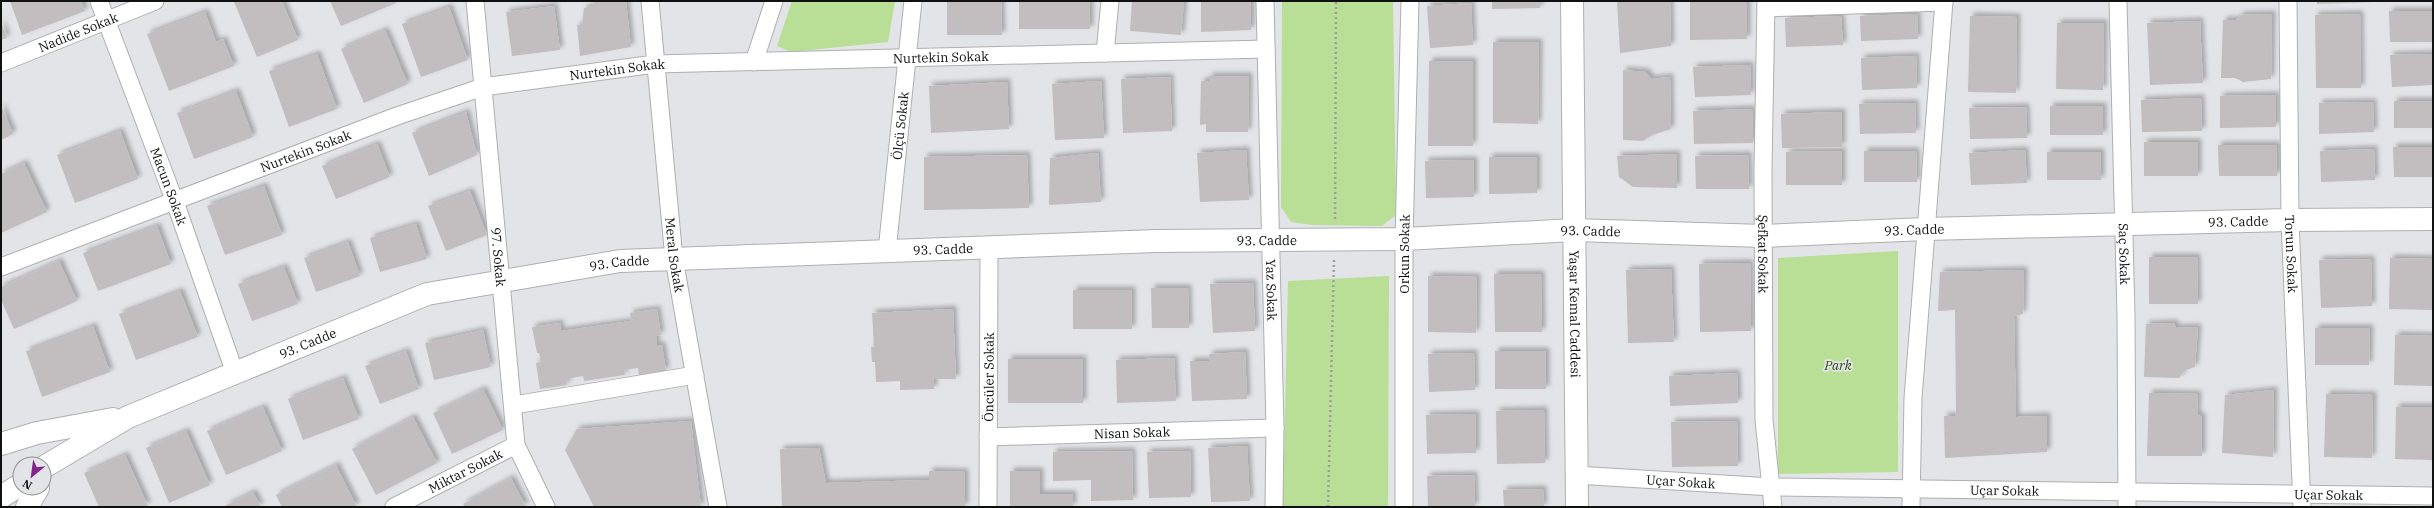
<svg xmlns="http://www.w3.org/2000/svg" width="2434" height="508" viewBox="0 0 2434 508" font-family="'IBM Plex Serif',serif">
<defs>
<filter id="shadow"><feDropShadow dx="3.5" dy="-3.5" stdDeviation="2" flood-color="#0004"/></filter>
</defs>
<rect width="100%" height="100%" fill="#e3e4e7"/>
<path fill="#b8df95" d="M792 1H895L888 42 791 52 777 46Z
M1282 1H1393L1396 215 1382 226 1313 225 1291 222 1281 207Z
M1898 251V472L1778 474V258Z
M1389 276 1388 507H1283L1288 281Z"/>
<path fill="#c2bebf" filter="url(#shadow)" d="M10 1H81L85 11 22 35Z
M237 1H282L298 40 257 57 234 2Z
M330 1H395L396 3 341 26Z
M593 1H626L631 47 580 56 577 25 582 24 584 8 594 6Z
M947 1H1001L1002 35H947Z
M1019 1H1090V29H1019Z
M1132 1 1184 2 1181 35 1130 31Z
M1201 1H1251V30L1201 32Z
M1492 1H1540V8L1492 9Z
M1617 1H1670L1671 46 1620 53Z
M1690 1H1747V39L1690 40Z
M2317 1H2374V2L2317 4Z
M1471 3 1473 45 1430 48 1427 6Z
M554 6 560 50 512 56 506 12Z
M449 7 468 60 421 77 402 24Z
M2389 11H2433V42H2390Z
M205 12 216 42 223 39 234 66 169 91 147 34Z
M1917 14 1918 39 1861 41 1860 16Z
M2272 14 2271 79 2243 82 2235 78H2221L2223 20H2236L2241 15Z
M2360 14 2361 88H2316L2315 15Z
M1841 16 1843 45 1786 47 1785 18Z
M1970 16 2017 17 2016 93 1968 92Z
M2200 21 2203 83 2150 85 2147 23Z
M1 22 7 38 1 40Z
M2057 23H2104L2103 90 2056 89Z
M385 30 408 84 364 103 341 49Z
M1493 42H1539L1538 124 1493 123Z
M317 54 337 109 289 127 269 71Z
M2433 54V85L2392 87 2390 55Z
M1916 56 1917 88 1862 90 1861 58Z
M1429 61H1473V146H1428Z
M1750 65 1751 95 1695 97 1693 67Z
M1623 70 1646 72 1651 79 1670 77 1671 129 1652 135 1643 141 1623 140Z
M1209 76H1249L1248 132H1206V124L1200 125 1201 81H1209Z
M1170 77 1172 131 1123 133 1121 79Z
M1101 81 1104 138 1055 140 1052 84Z
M1007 82 1009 129 931 133 929 86Z
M236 91 253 137 194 159 177 113Z
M2276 95V127L2220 128V96Z
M2201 98 2202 131 2142 132 2141 100Z
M2394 101H2433V128H2394Z
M2373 102 2374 132 2319 134V103Z
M1915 103 1916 133 1860 134 1859 104Z
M1 105 13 134 1 140Z
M2050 106H2103V135H2050Z
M2026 107 2027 138 1970 139 1969 108Z
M1752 109 1753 143 1694 144 1693 111Z
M466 112 477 155 429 176 412 133Z
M1842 112V147L1782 148 1781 114Z
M120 131 138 179 75 203 57 155Z
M2144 142H2198V176H2144Z
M377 144 390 177 336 199 322 166Z
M2218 145H2277V176H2219Z
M2393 147H2433V177H2394Z
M2374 149 2375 180 2321 182 2320 151Z
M1246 150 1249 200 1200 202 1197 153Z
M2025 150 2027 183 1971 185 1969 153Z
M1842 151V185H1786V152Z
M1864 151H1916L1917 182H1864Z
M2047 152H2101V180H2047Z
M1098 153 1101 202 1049 205 1050 158Z
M1677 154V188L1633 187 1619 177 1617 156Z
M1027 155 1029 208 924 210V157Z
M1748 155 1749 189H1696L1695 156Z
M1489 157H1537V193L1489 194Z
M1474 160V197L1426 198 1425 161Z
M24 163 47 212 1 233V174Z
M264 186 282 235 225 255 207 206Z
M470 191 487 235 446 251 428 206Z
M416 224 427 259 380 272 370 238Z
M157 226 171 264 98 291 83 253Z
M348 242 360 276 316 292 304 258Z
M2149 257H2197L2198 304H2149Z
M2390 258 2433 259V310L2389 309Z
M2371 259 2372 306 2321 308 2319 260Z
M59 261 77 301 14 329 1 300V287Z
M1750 263 1751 331 1700 332 1699 264Z
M284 267 298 304 252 321 238 284Z
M1671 269 1674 342 1628 343 1626 270Z
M2024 270 2023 314 2014 316 2016 417 2047 416V452L1945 458 1944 416H1956L1955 310 1938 311 1940 272Z
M1494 274H1541L1542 332H1495Z
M1428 276 1477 277 1476 333 1428 332Z
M1253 283 1255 331 1213 333 1210 284Z
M1151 288H1188L1189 328H1152Z
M1073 290H1132V329H1073Z
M180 291 198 337 136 360 119 314Z
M657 309 661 335 656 336 657 346 662 345 666 371 639 375 638 368 624 370 625 375 584 381 583 376 566 379 567 385 540 389 536 363 541 362 539 353H537L532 327 560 323 561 331 631 321 630 313Z
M953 309 956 379H934V389L900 390V381L876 382 875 362H872L871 347H874L872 313Z
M2174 323 2176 328 2198 327 2195 367 2185 370 2179 378 2144 377 2146 324Z
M93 326 110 372 42 397 26 351Z
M2315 328H2370L2369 365H2315Z
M483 330 491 367 434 380 425 343Z
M2395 335 2433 336V386L2394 385Z
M406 351 419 389 380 404 365 366Z
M1495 351H1546V389H1495Z
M1245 352 1247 399 1192 401 1190 361H1210L1209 354Z
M1474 353 1475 390 1429 392 1428 354Z
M1174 358 1176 401 1117 403 1116 360Z
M1008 359H1083V403H1008Z
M1737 373 1738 403 1670 406 1669 376Z
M343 378 359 419 303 440 288 399Z
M483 389 503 430 452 454 433 413Z
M2274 390 2273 457 2222 453 2225 395Z
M2149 393 2198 394 2197 414 2202 417V456H2147Z
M2326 394 2373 395 2372 458 2324 457Z
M263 407 282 451 226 475 207 431Z
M2396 407H2433V460L2395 459Z
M1544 410 1545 463 1497 464 1496 411Z
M1476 414V453L1427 454 1426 415Z
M413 417 437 463 376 495 352 449Z
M691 421 701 507H594L565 450 577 429Z
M1737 421 1738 466 1672 467 1671 422Z
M186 431 210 485 169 503 146 448Z
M1247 446 1250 501 1211 502 1208 448Z
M819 448 826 483 929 480V471L965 472V507H782L780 449Z
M1132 451 1133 500 1091 501V480L1053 481V452Z
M1190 451 1191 497 1149 498 1147 452Z
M125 455 148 506 99 507 84 473Z
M336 465 357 507H282L276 495Z
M1010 471H1040V494H1073V507H1010Z
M1474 475 1475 507H1428L1427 476Z
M511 478 526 507H465L463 504Z
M1543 489 1544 507H1504L1503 490Z
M253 492 261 507H223Z"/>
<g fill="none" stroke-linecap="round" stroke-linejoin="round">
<defs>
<g id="minor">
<path id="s1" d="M99 1 175 202 235 373"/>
<path id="s2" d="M475 1 516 445 546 507"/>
<path id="s3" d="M650 1 674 259 718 507"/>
<path id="s4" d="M1265 1 1275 428 1274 507"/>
<path id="s5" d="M1766 1 1763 170 1764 420 1773 507"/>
<path id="s6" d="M2118 1 2126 315 2127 507"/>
<path id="s7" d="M2288 1 2290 220 2302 507"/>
<path d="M1766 8 1944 2"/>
<path d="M1105 53 1110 1"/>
<path d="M754 62 774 1"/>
<path id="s8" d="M1 63 155 1"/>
<path id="s9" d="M887 251 913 1"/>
<path id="s10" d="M1 267 397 116 483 87 655 64 1266 49"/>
<path d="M514 405 695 375"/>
<path id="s11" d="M988 437 1275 428"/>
<path id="s12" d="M1576 475 1772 487 2433 496"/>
<path id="s13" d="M394 507 516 445"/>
<path id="s14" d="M988 507 989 247"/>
<path id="s15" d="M1404 507V239L1410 1"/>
<path d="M1911 507 1913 398 1944 1"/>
</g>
<g id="tertiary">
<path id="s16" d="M1572 1 1577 507"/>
</g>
<g id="secondary">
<path d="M1 444 37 433 113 419"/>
<path id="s17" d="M44 467 128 417 427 294 620 261 1156 241 1404 239 1574 230 1763 236 1926 229 2290 220 2433 219"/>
<path d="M1 497 20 485"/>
<path d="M27 507 38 488"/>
</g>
</defs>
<use href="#minor" stroke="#adafb1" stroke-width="19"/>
<use href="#tertiary" stroke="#adafb1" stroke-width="24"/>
<use href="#secondary" stroke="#adafb1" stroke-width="24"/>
<path stroke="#9d9ea0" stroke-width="2.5" stroke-dasharray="2 3" stroke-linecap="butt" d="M1335 219 1336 1
M1328 507 1334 260"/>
<use href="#minor" stroke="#fff" stroke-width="17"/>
<use href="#tertiary" stroke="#fff" stroke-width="22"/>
<use href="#secondary" stroke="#fff" stroke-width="22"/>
</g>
<g text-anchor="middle" stroke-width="3.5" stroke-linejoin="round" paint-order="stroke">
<g font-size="13" fill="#0f1010" stroke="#e3e4e7">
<text dy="5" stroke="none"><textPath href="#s8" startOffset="83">Nadide Sokak</textPath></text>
<text dy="5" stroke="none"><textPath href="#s10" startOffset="974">Nurtekin Sokak</textPath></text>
<text dy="5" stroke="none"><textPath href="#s10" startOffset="650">Nurtekin Sokak</textPath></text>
<text dy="5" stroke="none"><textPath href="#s9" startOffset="126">Ölçü Sokak</textPath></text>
<text dy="5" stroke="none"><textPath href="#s10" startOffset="326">Nurtekin Sokak</textPath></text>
<text dy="5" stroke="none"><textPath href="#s1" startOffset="198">Macun Sokak</textPath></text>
<text dy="5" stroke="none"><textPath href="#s17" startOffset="2236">93. Cadde</textPath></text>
<text dy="5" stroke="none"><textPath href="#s17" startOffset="1912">93. Cadde</textPath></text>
<text dy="5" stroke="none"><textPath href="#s17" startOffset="1588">93. Cadde</textPath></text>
<text dy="5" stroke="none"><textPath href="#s17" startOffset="1264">93. Cadde</textPath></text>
<text dy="5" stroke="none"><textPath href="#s17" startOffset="940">93. Cadde</textPath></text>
<text dy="5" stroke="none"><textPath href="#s15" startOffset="253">Orkun Sokak</textPath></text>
<text dy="5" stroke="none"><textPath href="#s5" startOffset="253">Şefkat Sokak</textPath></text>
<text dy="5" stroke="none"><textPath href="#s6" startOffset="253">Saç Sokak</textPath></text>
<text dy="5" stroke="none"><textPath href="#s7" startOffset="253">Torun Sokak</textPath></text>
<text dy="5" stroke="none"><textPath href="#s3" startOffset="255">Meral Sokak</textPath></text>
<text dy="5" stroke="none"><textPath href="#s2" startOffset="257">97. Sokak</textPath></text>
<text dy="5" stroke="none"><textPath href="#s17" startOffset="616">93. Cadde</textPath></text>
<text dy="5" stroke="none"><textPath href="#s4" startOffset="289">Yaz Sokak</textPath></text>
<text dy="5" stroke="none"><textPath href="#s16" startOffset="313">Yaşar Kemal Caddesi</textPath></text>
<text dy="5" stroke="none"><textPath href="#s17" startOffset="292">93. Cadde</textPath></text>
<text dy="5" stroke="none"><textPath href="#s14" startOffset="130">Öncüler Sokak</textPath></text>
<text dy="5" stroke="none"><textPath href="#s11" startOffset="144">Nisan Sokak</textPath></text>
<text dy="5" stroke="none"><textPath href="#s13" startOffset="80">Miktar Sokak</textPath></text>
<text dy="5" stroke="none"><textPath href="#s12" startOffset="105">Uçar Sokak</textPath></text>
<text dy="5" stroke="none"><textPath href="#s12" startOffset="429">Uçar Sokak</textPath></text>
<text dy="5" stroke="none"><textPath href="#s12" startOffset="753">Uçar Sokak</textPath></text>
</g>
<g font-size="13" font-style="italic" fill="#2f4a0d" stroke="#e3e4e7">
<text x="1838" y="370">Park</text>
</g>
</g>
<rect width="2434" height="508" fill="none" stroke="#0f1010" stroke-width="4"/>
<g transform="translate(32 476) rotate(209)"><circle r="19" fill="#e3e4e7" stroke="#8e8f91"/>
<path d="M0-3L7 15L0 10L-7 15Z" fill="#86248d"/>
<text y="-6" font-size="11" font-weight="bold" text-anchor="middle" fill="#0f1010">N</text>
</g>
</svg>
